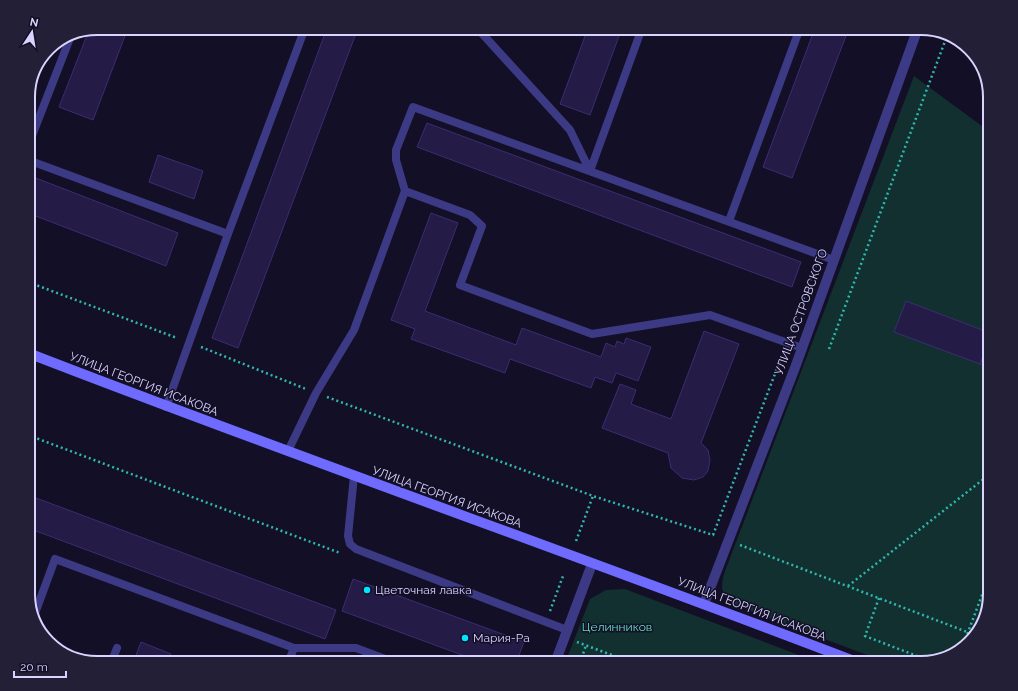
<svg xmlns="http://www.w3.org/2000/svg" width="1018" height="691" viewBox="0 0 1018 691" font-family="Raleway,sans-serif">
<rect width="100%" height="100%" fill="#130f26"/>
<path fill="#12302f" d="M914 76 990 132V594L978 632 955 654 921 663H888L735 605C720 593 720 588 725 571Z
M625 589 820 663H565L590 599 606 590Z"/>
<path fill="#241b47" stroke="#3b2d73" d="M97 28H128L93 120 59 107 89 30Z
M327 28H358L238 348 212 338Z
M588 28H622L590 115 560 104Z
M815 28H849L792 178 763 167Z
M427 123 801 262 792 287 417 147Z
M158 155 203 171 194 199 149 182Z
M28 175 178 233 166 266 28 213Z
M431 213 458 223 425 311 516 345 522 328 601 357 606 343 615 347 617 341 624 344 626 338 651 347 638 381 616 373 612 383 595 377 591 388 510 359 505 373 411 339 415 329 391 320Z
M906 301 990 333V337L980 364 894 332Z
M704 331 739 344 701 443 708 450 710 460 708 471 703 477 694 480 682 478 671 468 668 453 602 428 620 384 636 390 631 404 671 419Z
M986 350 990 352V369L980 364Z
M28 495 336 610 325 639 28 528Z
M353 579 524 642 516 663H484L342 611Z
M141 642 171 654 167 663H133Z"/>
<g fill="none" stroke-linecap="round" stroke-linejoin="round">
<path stroke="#2fb8b0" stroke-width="2.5" stroke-dasharray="2 3" stroke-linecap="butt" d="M28 282 177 338
M791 332 816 265
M201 347 306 389
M829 349 947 36
M327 397 593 496 713 535 783 353
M28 435 340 553
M576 541 593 496
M740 545 975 635
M848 586 990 474
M879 598 865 636 930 661
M550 611 563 576
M577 642 633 663
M962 648 990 574
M580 663 586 645"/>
<path stroke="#3d3a85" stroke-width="8" d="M477 28 570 130 590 171
M28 146 72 33
M28 160 228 234
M590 171 642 28
M405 191 470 215 482 226 460 285 592 334 710 315 802 348
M729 221 800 28
M166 407 228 234 305 28
M288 451 316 393 354 330 405 191 396 160V150L413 107 834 260
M354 476 348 536 350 544 356 549 567 630
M34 616 55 559 294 648H356L396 663
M111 663 117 648
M288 663 294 648"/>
<path stroke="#3d3a85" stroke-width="10" d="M704 604 796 365 918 28
M555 663 592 564"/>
<path stroke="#6f6bff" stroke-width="10" d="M28 353C304 460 583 557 859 663"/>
</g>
<g fill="#00e5ff" stroke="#130f26" stroke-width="1.5">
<circle cx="367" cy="590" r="4"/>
<circle cx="465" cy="638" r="4"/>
</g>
<g text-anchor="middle" stroke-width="3" stroke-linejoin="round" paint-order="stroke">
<g font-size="12" fill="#d9d4ff" stroke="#130f26">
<text transform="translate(801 312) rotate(-70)" y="4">УЛИЦА ОСТРОВСКОГО</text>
<text transform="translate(144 384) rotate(21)" y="4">УЛИЦА ГЕОРГИЯ ИСАКОВА</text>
<text transform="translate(447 497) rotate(20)" y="4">УЛИЦА ГЕОРГИЯ ИСАКОВА</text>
<text transform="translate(752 609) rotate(21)" y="4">УЛИЦА ГЕОРГИЯ ИСАКОВА</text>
</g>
<g font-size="12" fill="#d9d4ff" stroke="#130f26" text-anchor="start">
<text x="375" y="594">Цветочная лавка</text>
<text x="473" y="642">Мария-Ра</text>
</g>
<g font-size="12" fill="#5fe0c0" stroke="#130f26">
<text x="617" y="631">Целинников</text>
</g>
</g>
<path d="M0 0H1018V691H0ZM97 35H921A62 62 0 0 1 983 97V594A62 62 0 0 1 921 656H97A62 62 0 0 1 35 594V97A62 62 0 0 1 97 35Z" fill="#231f37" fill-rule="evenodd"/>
<path fill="none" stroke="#d9d4ff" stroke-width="2" d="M97 35H921A62 62 0 0 1 983 97V594A62 62 0 0 1 921 656H97A62 62 0 0 1 35 594V97A62 62 0 0 1 97 35Z"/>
<g transform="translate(32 32) rotate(12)" stroke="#130f26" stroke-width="3" paint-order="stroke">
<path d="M0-3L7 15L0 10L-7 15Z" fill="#d9d4ff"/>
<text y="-6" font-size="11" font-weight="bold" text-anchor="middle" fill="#d9d4ff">N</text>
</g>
<path d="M14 671v6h52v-6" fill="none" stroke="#d9d4ff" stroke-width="2"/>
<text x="20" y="671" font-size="12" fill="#d9d4ff" stroke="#130f26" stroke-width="3" paint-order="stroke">20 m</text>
</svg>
